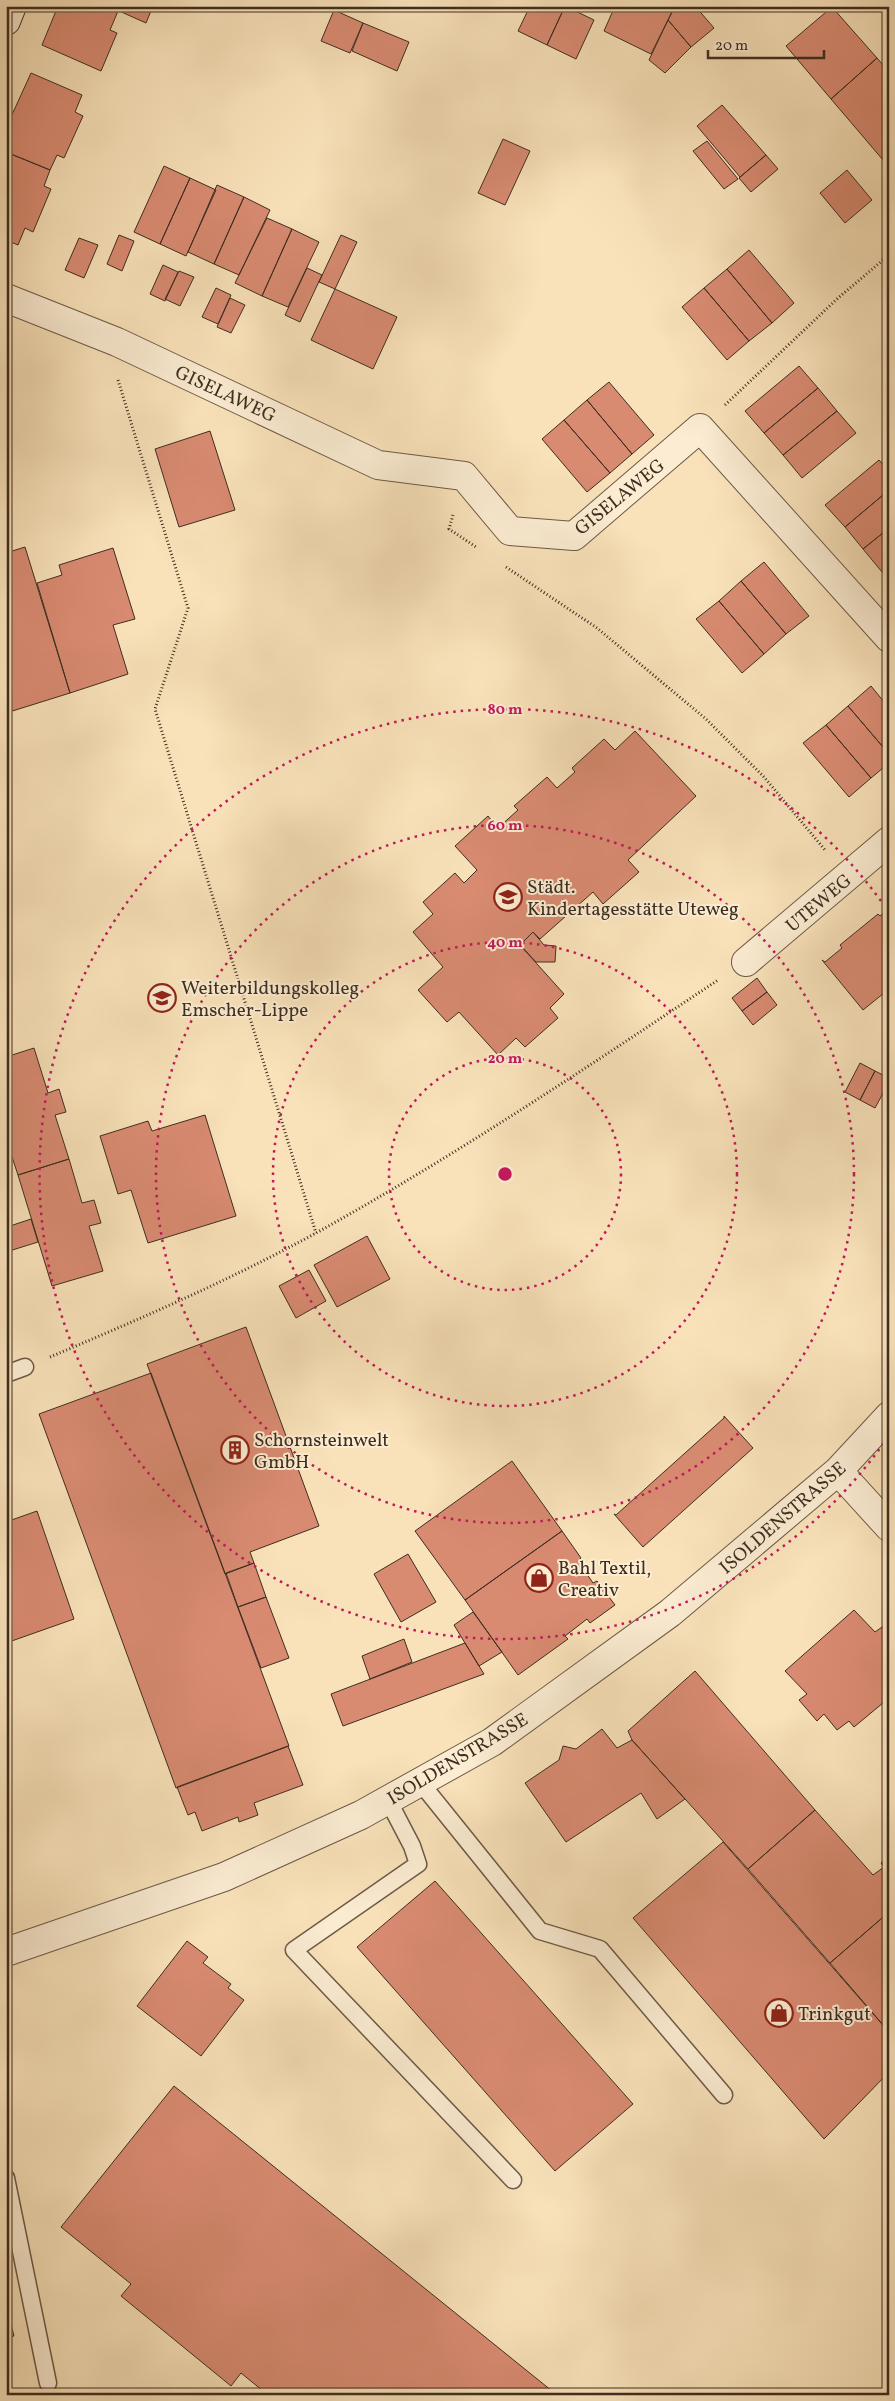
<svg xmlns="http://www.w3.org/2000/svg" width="895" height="2401" viewBox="0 0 895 2401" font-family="Vollkorn,serif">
<rect width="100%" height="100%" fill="#f9e2ba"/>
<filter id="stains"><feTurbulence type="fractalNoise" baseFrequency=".004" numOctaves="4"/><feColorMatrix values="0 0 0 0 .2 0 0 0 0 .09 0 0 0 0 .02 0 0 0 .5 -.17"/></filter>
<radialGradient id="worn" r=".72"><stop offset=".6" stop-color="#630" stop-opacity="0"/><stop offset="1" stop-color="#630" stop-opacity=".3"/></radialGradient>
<path fill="#d98b72" stroke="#3e2d21" d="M58 6H108L118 11 110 30 117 33 101 71 42 45Z
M108 6H153L146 23Z
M530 6H565L547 45 518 31Z
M565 6 594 20 576 59 547 45Z
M615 6H675L651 54 604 31Z
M675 6H695L714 28 691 47 668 20Z
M832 7 877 58 831 99 786 46Z
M334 10 363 23 350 53 321 41Z
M668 20 691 47 665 73 649 60Z
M363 23 409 42 397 71 352 51Z
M877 58 889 72V155L883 160 831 99Z
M31 73 82 95 75 112 83 116 64 158 57 155 50 170 6 152V128Z
M722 105 766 155 740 177 697 126Z
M503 139 530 151 505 205 478 193Z
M707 141 738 179 724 189 693 151Z
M6 152 50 170 44 186 51 189 33 232 25 228 18 245 6 240Z
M766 155 778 169 751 192 739 178Z
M164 166 190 178 160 244 134 232Z
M847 170 872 200 845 223 820 193Z
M190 178 216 190 186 256 160 244Z
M217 185 244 197 214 264 188 252Z
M244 197 270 210 239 275 214 264Z
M267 218 292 229 262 296 235 283Z
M292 229 319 242 288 307 262 296Z
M119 235 134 241 122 271 107 264Z
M341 235 357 242 335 289 319 282Z
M79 238 98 245 84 278 65 270Z
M749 250 794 303 772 323 727 269Z
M163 265 178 272 165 301 150 294Z
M307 268 322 275 300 322 285 315Z
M727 269 772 323 749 341 704 288Z
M179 271 194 277 180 306 165 299Z
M216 288 231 295 218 324 202 317Z
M704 288 749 341 727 360 682 307Z
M335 289 397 317 373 369 311 340Z
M230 298 245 305 231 333 217 327Z
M799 366 818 388 764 433 745 411Z
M609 382 654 435 632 454 587 400Z
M818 388 837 411 783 455 764 433Z
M587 400 632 454 610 473 564 420Z
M837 411 856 433 802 478 783 455Z
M564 420 610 473 587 492 542 439Z
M210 431 235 510 179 527 155 449Z
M879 460 889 471V490L845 527 825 505Z
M889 490V528L863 549 845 527Z
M889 528V567L882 572 863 549Z
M25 547 70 693 6 713V553Z
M113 548 135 619 113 625 128 674 70 693 37 583 62 575 59 565Z
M764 562 809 616 786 634 741 581Z
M741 581 786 634 764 654 719 601Z
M719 601 764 654 742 673 696 619Z
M871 686 889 708V754L848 706Z
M848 706 889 754V763L871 778 826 725Z
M826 725 871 778 849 797 803 743Z
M635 731 696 796 628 860 639 872 603 904 593 892 540 939 533 932 520 945 564 994 550 1008 558 1018 525 1047 516 1038 498 1055 459 1012 447 1022 418 990 443 967 413 932 433 914 423 902 455 873 464 883 477 870 455 846 488 816 498 828 518 810 514 806 547 777 557 788 575 772 572 768 604 739 615 750Z
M889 909V989L863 1010 822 960 825 962 842 948 840 945 878 914 880 916Z
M533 932 544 945 556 946 555 962H536L520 945Z
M757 978 767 992 742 1011 732 998Z
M767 992 777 1005 753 1025 742 1011Z
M34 1048 48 1093 59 1089 66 1112 55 1115 69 1159 18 1175 6 1139V1057Z
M860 1063 875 1071 860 1100 845 1092Z
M875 1071 889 1078V1082L875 1108 860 1100Z
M205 1115 236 1216 148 1243 131 1190 118 1194 100 1136 148 1121 152 1131Z
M69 1159 82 1203 94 1200 101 1223 89 1226 103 1271 52 1286 18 1175Z
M6 1213 10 1226 31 1219 38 1242 6 1252Z
M367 1236 390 1279 337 1307 314 1265Z
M309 1270 326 1301 296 1318 279 1286Z
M246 1327 319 1526 250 1552 254 1563 225 1574 147 1364Z
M151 1373 289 1746 176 1788 39 1414Z
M724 1416 753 1448 643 1547 614 1514 616 1515 724 1418Z
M512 1461 562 1531 465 1600 415 1531Z
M37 1511 74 1619 6 1643V1522Z
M562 1531 581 1558 578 1561 593 1583 597 1581 615 1605 590 1623 587 1619 565 1636 568 1639 518 1675 465 1600Z
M408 1554 436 1602 401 1622 374 1574Z
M254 1563 266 1597 238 1607 226 1573Z
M266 1597 289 1658 261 1668 238 1607Z
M854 1610 875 1632 885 1625 889 1629V1698L854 1727 849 1721 837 1730 824 1714 817 1721 799 1700 807 1694 785 1671Z
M473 1612 502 1652 479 1666 454 1625Z
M404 1639 412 1662 370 1679 362 1656Z
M465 1643 484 1674 343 1726 331 1694Z
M695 1671 815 1810 748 1869 632 1740 628 1731Z
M602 1729 617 1748 632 1740 685 1799 657 1819 641 1793 566 1842 525 1783 559 1760 563 1746 576 1749Z
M288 1746 303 1785 254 1803 258 1815 239 1822 238 1817 202 1831 195 1812 188 1815 177 1787Z
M815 1810 873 1875 884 1867 881 1863 889 1856V1912L830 1963 748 1869Z
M723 1842 889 2032V2072L824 2139 633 1918Z
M435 1881 633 2104 555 2171 357 1947Z
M889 1912V2032L830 1963Z
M187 1941 208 1957 203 1963 231 1984 228 1988 244 2000 201 2056 137 2006Z
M174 2086 557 2395H268L241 2373 231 2386 121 2296 131 2284 61 2227Z
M6 2304 14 2336 6 2338Z"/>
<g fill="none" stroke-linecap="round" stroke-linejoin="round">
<defs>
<path id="lane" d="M6 1374 25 1367
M420 1782 540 1931 600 1949 724 2095
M388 1800 412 1846 418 1864 294 1950 513 2180
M6 2178 48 2383"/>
<path id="street" d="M6 298 117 342 378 465 464 476 510 531 574 536 700 428 889 638
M746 962 889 841
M838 1471 889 1527
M6 1952 224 1877 361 1815 492 1742 670 1613 838 1471 889 1416"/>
<path id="secondary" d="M6 21 12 6"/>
</defs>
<use href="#lane" stroke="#6d5a47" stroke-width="19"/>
<use href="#street" stroke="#6d5a47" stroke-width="30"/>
<use href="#secondary" stroke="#3e2d21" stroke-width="30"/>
<path stroke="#3e2d21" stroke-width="3" stroke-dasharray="1 2.5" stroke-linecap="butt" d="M118 380 188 608 155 709 316 1233
M725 405 838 298 889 255
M453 515 449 529 476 547
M506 567 597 628 706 719 764 777 825 850
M50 1357C140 1319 230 1280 316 1233 455 1156 586 1068 718 980"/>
<use href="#lane" stroke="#fbecd2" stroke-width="16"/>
<use href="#street" stroke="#fbecd2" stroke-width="28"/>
<use href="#secondary" stroke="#fbecd2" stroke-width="28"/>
</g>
<g fill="none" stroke="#c2185b" stroke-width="2.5" stroke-dasharray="2.5 5">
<circle cx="505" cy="1174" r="116"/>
<circle cx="505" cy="1174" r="232"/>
<circle cx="505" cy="1174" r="349"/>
<path d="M888 1437A465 465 0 1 1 888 911"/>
</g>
<defs>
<symbol id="school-ring" viewBox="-11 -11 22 22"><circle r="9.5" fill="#fbecd2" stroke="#8f2418" stroke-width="1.5"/><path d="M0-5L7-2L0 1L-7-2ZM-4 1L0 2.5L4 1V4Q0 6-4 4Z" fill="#8f2418"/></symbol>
<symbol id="building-ring" viewBox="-11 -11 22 22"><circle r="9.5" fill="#fbecd2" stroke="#8f2418" stroke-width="1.5"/><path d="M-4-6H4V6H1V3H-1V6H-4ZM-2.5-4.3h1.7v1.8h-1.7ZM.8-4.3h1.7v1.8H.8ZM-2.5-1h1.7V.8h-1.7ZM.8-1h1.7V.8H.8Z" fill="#8f2418"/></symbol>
<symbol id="shop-ring" viewBox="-11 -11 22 22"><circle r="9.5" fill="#fbecd2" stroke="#8f2418" stroke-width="1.5"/><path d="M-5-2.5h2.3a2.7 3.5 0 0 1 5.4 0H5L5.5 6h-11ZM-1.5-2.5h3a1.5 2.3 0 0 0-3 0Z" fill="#8f2418"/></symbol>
</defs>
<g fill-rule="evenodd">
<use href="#school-ring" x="492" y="881" width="32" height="32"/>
<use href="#school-ring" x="146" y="982" width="32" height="32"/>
<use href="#building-ring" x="219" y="1434" width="32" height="32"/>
<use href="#shop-ring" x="523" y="1562" width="32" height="32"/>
<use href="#shop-ring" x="763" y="1997" width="32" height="32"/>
</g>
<g text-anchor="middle" stroke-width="4" stroke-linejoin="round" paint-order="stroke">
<g font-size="19" fill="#3e2d21" stroke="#fbecd2">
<text transform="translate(226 393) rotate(25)" y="7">GISELAWEG</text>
<text transform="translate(619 496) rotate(-39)" y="7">GISELAWEG</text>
<text transform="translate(818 902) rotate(-40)" y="7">UTEWEG</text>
<text transform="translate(782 1517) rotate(-41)" y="7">ISOLDENSTRASSE</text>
<text transform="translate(457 1758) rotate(-31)" y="7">ISOLDENSTRASSE</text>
</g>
<g font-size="19" fill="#3e2d21" stroke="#fbecd2" text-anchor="start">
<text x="527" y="893">Städt.<tspan x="527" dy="22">Kindertagesstätte Uteweg</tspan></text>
<text x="181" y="994">Weiterbildungskolleg<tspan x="181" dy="22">Emscher-Lippe</tspan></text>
<text x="254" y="1446">Schornsteinwelt<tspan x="254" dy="22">GmbH</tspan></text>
<text x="558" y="1574">Bahl Textil,<tspan x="558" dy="22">Creativ</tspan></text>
<text x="798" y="2020">Trinkgut</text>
</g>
</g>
<circle cx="505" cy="1174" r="8" fill="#c2185b" stroke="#fbecd2" stroke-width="2.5"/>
<g font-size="15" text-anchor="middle" font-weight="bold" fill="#c2185b" stroke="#fbecd2" stroke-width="4" stroke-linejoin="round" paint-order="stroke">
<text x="505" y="714">80 m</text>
<text x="505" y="830">60 m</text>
<text x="505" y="947">40 m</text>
<text x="505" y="1063">20 m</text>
</g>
<rect width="895" height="2401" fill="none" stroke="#f9e2ba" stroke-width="25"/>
<rect x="8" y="8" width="880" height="2386" fill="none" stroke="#3e2d21" stroke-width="2.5"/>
<rect x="12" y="12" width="870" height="2376" fill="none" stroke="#3e2d21"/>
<path d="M708 50v8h116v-8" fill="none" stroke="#3e2d21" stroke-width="2.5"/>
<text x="715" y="50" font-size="15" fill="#3e2d21" stroke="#fbecd2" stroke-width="4" paint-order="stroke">20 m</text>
<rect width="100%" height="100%" filter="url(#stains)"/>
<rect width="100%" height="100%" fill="url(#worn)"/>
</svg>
